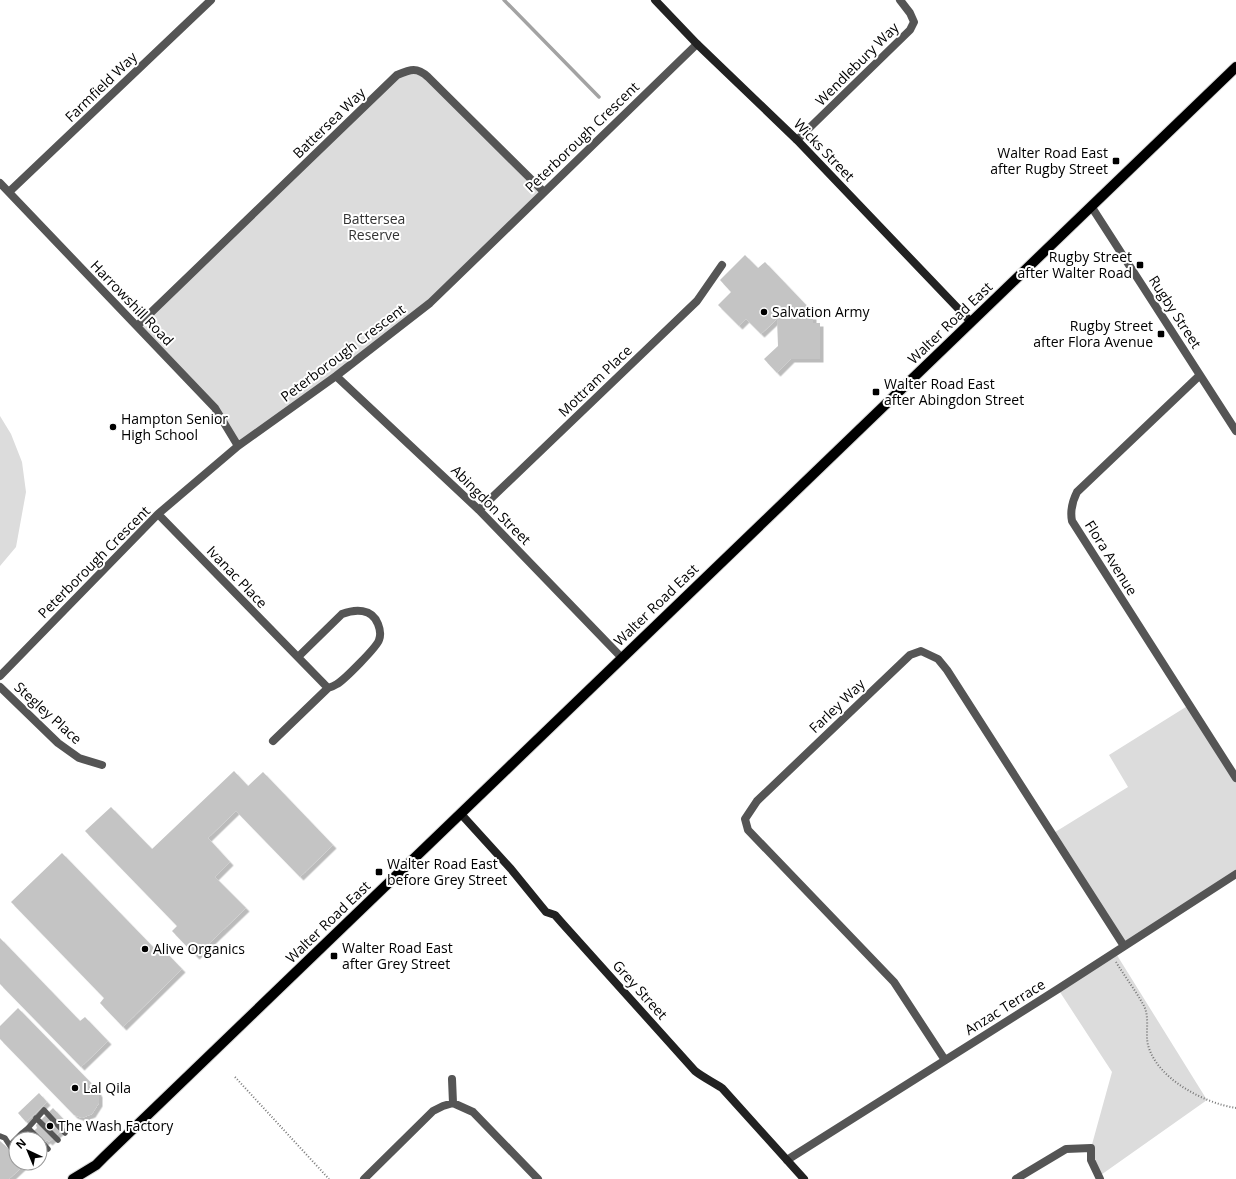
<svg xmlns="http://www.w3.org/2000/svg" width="1236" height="1179" viewBox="0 0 1236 1179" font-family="'Open Sans',sans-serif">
<defs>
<filter id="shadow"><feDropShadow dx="3.5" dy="3.5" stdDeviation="0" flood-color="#0004"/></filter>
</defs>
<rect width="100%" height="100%" fill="#fff"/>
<path fill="#dcdcdc" d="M421 71 544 192 430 303 238 446 215 408 137 326 397 75Z
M0 416 11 434 22 462 26 492 16 547 0 566Z
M1189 705 1236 778V874L1124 946 1052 834 1128 787 1109 755Z
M1115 952 1207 1100 1098 1177 1091 1148 1112 1072 1058 989Z"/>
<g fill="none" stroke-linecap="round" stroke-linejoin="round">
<path stroke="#a3a3a3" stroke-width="3.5" d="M504 0 599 97"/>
</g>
<path fill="#c4c4c4" filter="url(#shadow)" d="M745 255 758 268 765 262 808 307 799 316H813V323H820V359H791L777 373 764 359 778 346 777 319 761 334 746 319 739 326 718 305 731 292 720 280Z
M234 771 248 786 263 772 333 845 300 877 236 811 208 838 230 862 215 877 246 908 196 956 172 931 177 926 85 831 111 807 152 849Z
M62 853 154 948 158 944 182 969 123 1027 100 1003 104 998 11 902Z
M0 938 80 1021 85 1017 108 1041 81 1067 0 984Z
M18 1008 96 1088 99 1094V1103L92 1114 82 1118 74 1115 0 1039V1026Z
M39 1093 47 1102 26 1122 18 1113Z
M53 1108 66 1122 64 1128 49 1142 47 1140 40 1146V1139H25L37 1128 36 1125Z
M0 1141 10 1150 15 1146 16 1147V1163H20L23 1166 9 1179H0Z"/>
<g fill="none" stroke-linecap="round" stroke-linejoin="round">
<defs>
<path id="primary" d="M73 1179 96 1165 105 1156 1236 67"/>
</defs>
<use href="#primary" stroke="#dbdbdb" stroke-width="12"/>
<path stroke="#777" stroke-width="2" stroke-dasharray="1 2" stroke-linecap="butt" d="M1116 962C1125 977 1136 991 1144 1006 1150 1018 1145 1033 1148 1045 1157 1079 1204 1103 1236 1108
M235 1077 329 1179"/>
<path stroke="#555" stroke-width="5.5" d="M36 1118 58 1140
M28 1128 44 1110 65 1133
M22 1133 28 1128 39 1139
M0 1136 5 1138 12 1149
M40 1140 48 1149
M16 1145 13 1142 22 1133 28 1139
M40 1151 43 1154
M26 1163 30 1167"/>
<path stroke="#555" stroke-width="8" d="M797 140 910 30 914 22 910 13 900 0
M0 183 215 408 238 446
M9 192 211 0
M1091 206 1236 431
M137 326 397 75C411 69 417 67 428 77L544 192
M1200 375 1077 492C1072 502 1070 511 1072 521L1236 778
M336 376 479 510 622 658
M479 510 697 301 722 265
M158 514 328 688C331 687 334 686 337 684 344 680 377 647 379 640 381 635 380 629 378 624 372 608 355 609 342 614L298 657
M0 676 158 514 238 446 336 376 430 303 697 44
M0 687 58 743 79 758 102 765
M273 741 328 688
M945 1060 894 982 748 830 745 819 757 801 910 655 921 651 938 659 947 670 1124 946
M452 1079 453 1103
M787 1160 1058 989 1236 874
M364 1179 433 1111 443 1106 453 1103 473 1112 538 1179
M1016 1179 1066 1149 1091 1148V1160L1100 1179"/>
<path stroke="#222" stroke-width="8" d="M655 0 697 44 797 140 971 322
M461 814 511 869 546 912 555 915 562 923 695 1071C704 1078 713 1082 722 1088L804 1179"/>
<use href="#primary" stroke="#000" stroke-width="10"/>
</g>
<g fill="#000" stroke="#fff" stroke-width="1.5">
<rect x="1112" y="157" width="8" height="8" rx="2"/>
<rect x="1136" y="261" width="8" height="8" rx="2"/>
<circle cx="764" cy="312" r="4"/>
<rect x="1157" y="330" width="8" height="8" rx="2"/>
<rect x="872" y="388" width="8" height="8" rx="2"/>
<circle cx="113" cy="427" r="4"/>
<rect x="375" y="868" width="8" height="8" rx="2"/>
<circle cx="145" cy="949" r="4"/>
<rect x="330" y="952" width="8" height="8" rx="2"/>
<circle cx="75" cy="1088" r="4"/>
<circle cx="50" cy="1126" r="4"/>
</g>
<g text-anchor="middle" stroke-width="4" stroke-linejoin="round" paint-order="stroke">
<g font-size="14" fill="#000" stroke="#fff">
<text transform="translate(857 64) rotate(-45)" y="5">Wendlebury Way</text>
<text transform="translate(101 87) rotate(-44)" y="5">Farmfield Way</text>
<text transform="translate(329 123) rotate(-44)" y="5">Battersea Way</text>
<text transform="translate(582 137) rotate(-44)" y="5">Peterborough Crescent</text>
<text transform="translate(824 150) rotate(46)" y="5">Wicks Street</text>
<text transform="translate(132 303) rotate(46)" y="5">Harrowshill Road</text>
<text transform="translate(1175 312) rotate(57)" y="5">Rugby Street</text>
<text transform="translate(950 323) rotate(-44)" y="5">Walter Road East</text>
<text transform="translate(343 353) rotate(-37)" y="5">Peterborough Crescent</text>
<text transform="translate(595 381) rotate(-44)" y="5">Mottram Place</text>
<text transform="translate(491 505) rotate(45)" y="5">Abingdon Street</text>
<text transform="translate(1111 558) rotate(58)" y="5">Flora Avenue</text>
<text transform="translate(94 562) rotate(-45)" y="5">Peterborough Crescent</text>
<text transform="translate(237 577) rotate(46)" y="5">Ivanac Place</text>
<text transform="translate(656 605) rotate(-44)" y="5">Walter Road East</text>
<text transform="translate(837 706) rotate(-44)" y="5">Farley Way</text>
<text transform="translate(48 713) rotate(42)" y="5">Stegley Place</text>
<text transform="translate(328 922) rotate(-44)" y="5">Walter Road East</text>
<text transform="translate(640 990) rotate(48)" y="5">Grey Street</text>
<text transform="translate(1005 1007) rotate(-32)" y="5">Anzac Terrace</text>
</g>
<g font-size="14" fill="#000" stroke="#fff" text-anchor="start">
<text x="1108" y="158" text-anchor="end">Walter Road East<tspan x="1108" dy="16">after Rugby Street</tspan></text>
<text x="1132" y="262" text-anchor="end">Rugby Street<tspan x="1132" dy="16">after Walter Road</tspan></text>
<text x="772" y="317">Salvation Army</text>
<text x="1153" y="331" text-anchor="end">Rugby Street<tspan x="1153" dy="16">after Flora Avenue</tspan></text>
<text x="884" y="389">Walter Road East<tspan x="884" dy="16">after Abingdon Street</tspan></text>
<text x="121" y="424">Hampton Senior<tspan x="121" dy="16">High School</tspan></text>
<text x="387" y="869">Walter Road East<tspan x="387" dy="16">before Grey Street</tspan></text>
<text x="342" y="953">Walter Road East<tspan x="342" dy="16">after Grey Street</tspan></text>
<text x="153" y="954">Alive Organics</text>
<text x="83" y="1093">Lal Qila</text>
<text x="58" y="1131">The Wash Factory</text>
</g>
<g font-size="14" fill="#333" stroke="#fff">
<text x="374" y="224">Battersea<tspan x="374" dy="16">Reserve</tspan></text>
</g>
</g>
<g transform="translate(28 1151) rotate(316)"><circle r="19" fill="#ffffff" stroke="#999999"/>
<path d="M0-3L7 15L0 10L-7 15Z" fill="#000000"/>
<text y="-6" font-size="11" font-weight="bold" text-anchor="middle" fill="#000000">N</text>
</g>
</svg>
